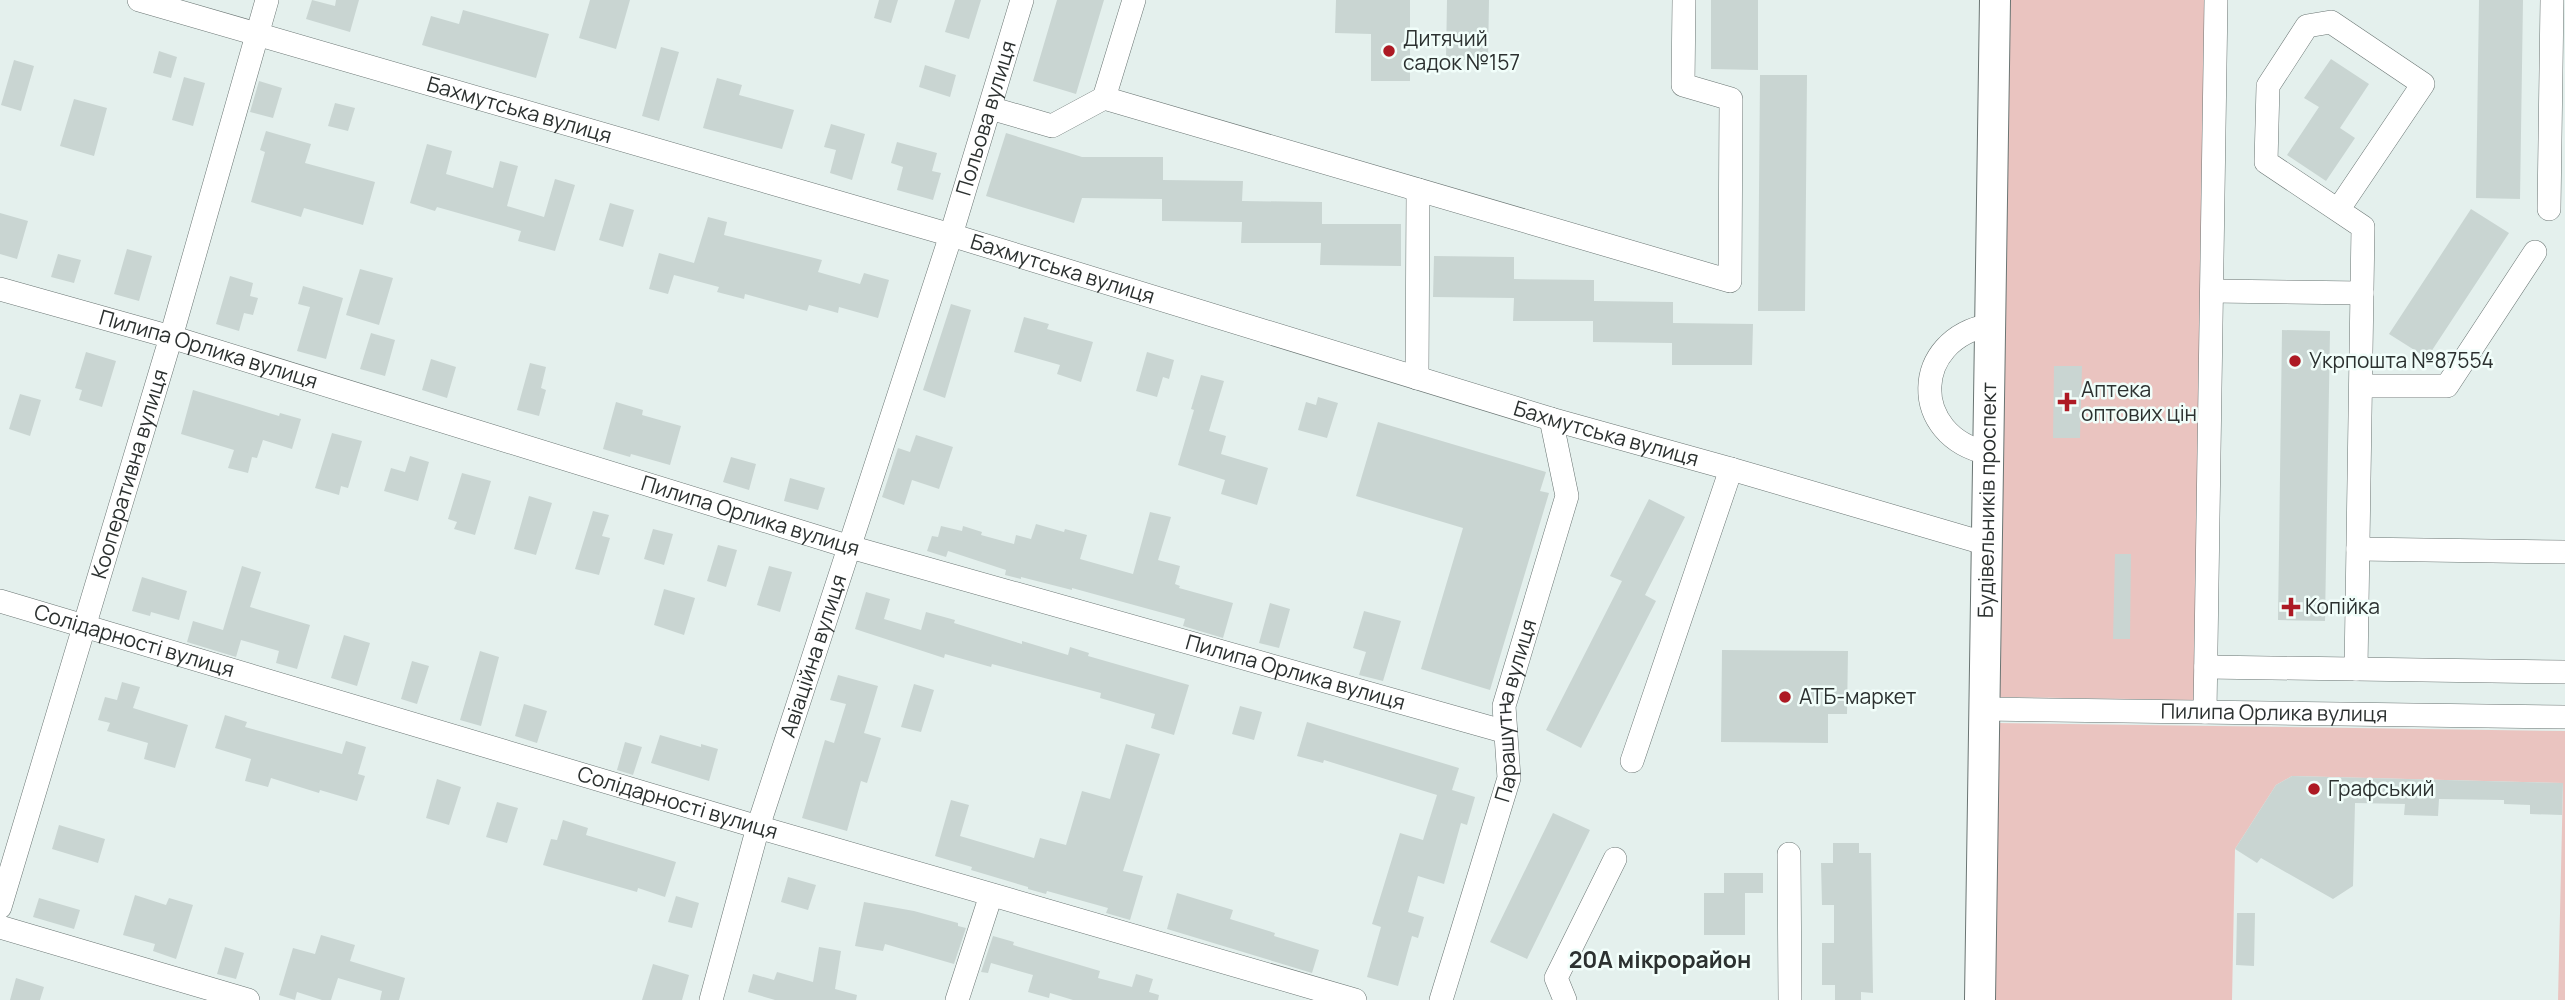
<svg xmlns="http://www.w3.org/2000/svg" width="2565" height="1000" viewBox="0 0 2565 1000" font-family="Manrope,sans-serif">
<rect width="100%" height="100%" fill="#e4f0ed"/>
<path fill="#eac4c0" d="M2007 0H2207L2197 700 1996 697Z
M1995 723 2565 731V1000H2558L2563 783 2292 776 2276 785 2235 849 2232 1000H1991Z"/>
<path fill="#c9d5d2" d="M312 0 335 6 336 0H359L350 32 306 19Z
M590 0H630L616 49 579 38Z
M879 0H898L891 23 874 18Z
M955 0H981L969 39 945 32Z
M1057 0H1104L1076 94 1033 81Z
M1336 0H1410V81H1371V34L1335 33Z
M1447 0H1489L1488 60H1446Z
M1711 0H1758V70L1711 69Z
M2479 0H2523L2520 199 2476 198Z
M463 10 549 34 536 78 422 45 431 16 459 24Z
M661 47 679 52 659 121 642 116Z
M159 51 177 57 171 78 153 73Z
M2331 59 2369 84 2340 128 2355 138 2326 181 2287 155 2319 107 2304 98Z
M14 60 34 66 21 111 1 105Z
M925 65 956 75 950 97 919 87Z
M1760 75H1807L1805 311H1758Z
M184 77 205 83 193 126 172 120Z
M717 78 742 85 739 95 794 110 782 149 703 128Z
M259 81 282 88 273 118 250 112Z
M74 99 107 108 94 156 60 146Z
M335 103 355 108 348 131 328 126Z
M831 124 865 134 852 180 830 173 836 150 824 147Z
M266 131 311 144 305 163 375 182 363 225 304 208 301 217 251 202 265 152 260 150Z
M1006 133 1082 157H1163V180L1243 181 1242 201 1322 202V224H1401V266L1320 265 1321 243H1241L1242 222 1162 221V199L1082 198 1074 223 986 196Z
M897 142 937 153 932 171 941 173 933 200 897 190 903 167 891 163Z
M427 144 452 151 446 174 493 188 500 161 518 166 507 206 544 217 555 179 575 185 555 251 518 241 521 231 437 207 435 211 410 203Z
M610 203 634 210 623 247 599 240Z
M2471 209 2509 233 2427 358 2389 334Z
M0 213 28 221 17 259 0 254Z
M708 217 727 222 724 235 822 260 818 272 860 284 864 273 889 280 878 318 839 307 838 313 809 305 807 311 745 294 744 299 717 292 719 287 674 275 668 294 649 289 659 253 694 263Z
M127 249 152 256 139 301 114 294Z
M58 254 81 260 74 283 51 277Z
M1434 256 1514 257V279L1594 280V301L1673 302V323L1753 324 1752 365H1672V343L1593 342V321H1513L1514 298 1433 297Z
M360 269 393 278 379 325 346 315Z
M230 276 253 283 250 296 258 298 253 315 244 313 239 331 216 324Z
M303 286 343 298 326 359 297 351 310 307 298 304Z
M951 304 971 310 945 398 923 390Z
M1024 317 1049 324 1047 329 1093 342 1081 382 1057 374 1060 365 1014 352Z
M2282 330 2330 331 2325 621 2278 620Z
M371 333 395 340 385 376 360 369Z
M86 352 116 361 102 407 79 400 82 390 75 388Z
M1147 352 1174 360 1169 379 1163 377 1157 397 1136 391Z
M431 359 456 367 447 398 422 390Z
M530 363 546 367 541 388 546 390 539 416 517 410Z
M2054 366H2082L2080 438H2053Z
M1201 375 1224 381 1209 431 1226 436 1221 454 1268 468 1257 505 1221 494 1225 480 1178 465 1194 410 1191 409Z
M193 390 279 416 280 413 301 419 292 449 263 440 257 458 252 457 248 473 228 468 234 450 181 434Z
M20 394 41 400 30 436 9 429Z
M1318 397 1338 403 1327 438 1298 430 1306 402 1316 405Z
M616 402 643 410 642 415 681 426 670 465 631 454 630 457 603 449Z
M1378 422 1546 472 1540 491 1549 493 1490 690 1421 669 1463 528 1356 496Z
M332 433 362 441 348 488 341 486 339 495 315 488Z
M916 435 953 447 939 489 912 480 904 505 882 497 898 448 910 452Z
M410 456 429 462 418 501 384 491 391 468 405 472Z
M731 457 756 464 749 490 723 482Z
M462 473 491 481 475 535 454 529 457 522 448 519Z
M790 478 825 488 818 510 784 501Z
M529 496 552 503 536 555 514 549Z
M1649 499 1685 517 1645 595 1656 601 1581 748 1546 730 1622 581 1610 576Z
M593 511 609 515 602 536 610 538 599 575 575 569Z
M1150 512 1171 517 1158 560 1180 566 1175 584 1180 586 1179 588 1233 603 1223 638 1183 626 1185 619 1072 588V590L1021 577V579L1005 575 1006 570 948 551 946 557 927 551 932 536 938 537 941 526 962 531 963 526 982 532 981 535 1014 544 1016 535 1031 539 1036 524 1064 532 1065 529 1087 535 1080 559 1133 574Z
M653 529 673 534 664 565 644 559Z
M718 545 737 550 726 587 707 581Z
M2115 554H2131L2130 639H2113Z
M242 566 261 572 250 607 310 625 297 669 276 663 279 651 241 640 236 657 187 642 193 621 223 630Z
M769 566 792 572 780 612 757 605Z
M142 577 187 591 179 620 151 612 150 616 132 611Z
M664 589 695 598 684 635 654 625Z
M866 592 890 599 884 619 921 630 926 612 955 620 954 623 1022 644V641L1068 655 1070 647 1089 653 1088 656 1189 685 1174 735 1151 728 1155 714 1100 698 1101 693 992 664 991 667 945 654 944 658 855 629Z
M1270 603 1290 609 1279 648 1259 643Z
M1364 611 1401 621 1383 681 1359 675 1366 652 1353 648Z
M344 635 370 643 357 686 331 678Z
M1722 650 1848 651 1847 714H1828V743L1721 742Z
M480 651 499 657 481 726 460 720Z
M412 661 429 666 417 704 401 699Z
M838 675 878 686 864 733 881 738 867 783 861 781 847 831 802 818 825 740 834 743 846 704 830 700Z
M122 682 140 687 133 708 188 725 175 768 144 759 148 743 107 731 110 723 98 720 105 697 117 700Z
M914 684 934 690 921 732 901 727Z
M524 704 547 711 537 743 515 736Z
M1240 706 1262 712 1254 740 1232 734Z
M225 715 247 722 245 727 342 754 346 741 366 747 358 774 365 776 357 801 320 790 319 793 271 778 268 787 245 781 251 759 215 748Z
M1307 722 1459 768 1452 790 1475 797 1467 825 1461 823 1444 884 1418 876 1408 912 1424 917 1418 938 1412 936 1398 986 1367 977 1381 927 1372 924 1400 833 1423 840 1437 795 1324 760 1323 763 1297 756Z
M660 735 701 747V744L718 749 709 781 651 763Z
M625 742 642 747 633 775 617 770Z
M1126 744 1160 754 1123 871 1143 876 1130 920 1106 913 1108 908 1047 891 1046 894 1028 889V887L971 870 972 867 935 856 951 800 969 805 960 836 1034 858 1040 838 1066 845 1082 791 1110 799Z
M2292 776 2563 783 2562 815 2530 814V805L2504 804V800L2439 799 2438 816 2404 815 2405 804 2355 803 2353 886 2333 899 2261 858 2257 863 2235 849 2276 785Z
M437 779 461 787 449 825 426 818Z
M497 802 518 808 507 843 486 837Z
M1553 813 1590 830 1527 959 1490 942Z
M563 820 588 828 586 835 676 862 665 897 638 888 637 892 543 865 551 839 557 840Z
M59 825 105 839 98 863 52 849Z
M1833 843H1859V853H1871L1873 993 1861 992V1000H1835V985H1822V943H1834V905H1822L1821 863H1833Z
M1724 873H1763V893H1745V935H1704V893H1724Z
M788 877 816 885 808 910 781 902Z
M1177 893 1233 910 1230 919 1275 933 1274 936 1319 950 1312 973 1167 929Z
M135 895 166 905 169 898 193 905 176 959 153 951 155 944 123 935Z
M676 896 699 903 692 928 668 922Z
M39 898 80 910 74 929 33 917Z
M864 902 914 911 958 923V926L966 928 954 964 885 944 883 951 855 946Z
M2237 913H2255L2254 966 2236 965Z
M321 935 355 945 350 961 405 978 399 1000H380L382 991 338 978 331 1000H322L297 992 295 1000 279 995 293 948 315 954Z
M993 936 1014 942 1013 945 1100 971 1098 978 1132 987 1136 974 1153 979 1149 992 1159 995 1158 1000H1073L1050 993 1049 998 1028 992 1033 975 991 963 988 973 981 972Z
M225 947 244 953 236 979 217 974Z
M819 947 841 951 835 989 857 995 856 1000H775L748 992 753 974 774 980 777 972 813 982Z
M653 964 689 975 682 1000H642Z
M16 978 44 987 40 1000H10Z"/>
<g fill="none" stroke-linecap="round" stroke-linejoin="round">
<defs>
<g id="minor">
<path id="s1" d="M139 0 951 235 1551 419 1731 469 1987 544"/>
<path d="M1104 98 1134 0"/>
<path d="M990 108 1052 126 1104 98 1730 281 1731 99 1683 85 1684 0"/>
<path d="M2549 209 2552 0"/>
<path d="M2338 210 2423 84 2331 22 2307 26 2268 86 2266 162 2363 227 2356 669"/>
<path id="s2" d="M0 289 171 337 850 547 1506 732"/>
<path d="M2212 291 2362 293"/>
<path d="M1417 378 1418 190"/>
<path d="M2361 386H2447L2535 252"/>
<path d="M1988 453C1909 436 1911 339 1990 325"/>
<path d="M2358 549 2565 552"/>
<path id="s3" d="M0 601 758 827 1355 1000"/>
<path d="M2206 667 2565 672"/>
<path id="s4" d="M1984 709 2565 717"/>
<path d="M2205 712 2216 0"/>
<path d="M1632 761 1731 469"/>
<path d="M1789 854 1790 1000"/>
<path id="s5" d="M0 907 171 337 267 0"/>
<path d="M0 927 248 1000"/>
<path id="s6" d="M711 1000 758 827 951 235 1022 0"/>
<path d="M957 1000 991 895"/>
<path id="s7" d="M1441 1000 1509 778 1504 706 1567 496 1551 419"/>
<path d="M1565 1000 1556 978 1615 859"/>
</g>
<g id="major">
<path id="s8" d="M1980 1000 1995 0"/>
</g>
</defs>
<use href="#minor" stroke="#6a7573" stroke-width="24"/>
<use href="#major" stroke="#6a7573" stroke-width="32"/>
<use href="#minor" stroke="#fff" stroke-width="23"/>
<use href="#major" stroke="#fff" stroke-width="30"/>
</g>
<g fill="#ad1a24" stroke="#f1fefa" stroke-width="2.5">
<circle cx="1389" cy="51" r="7"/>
<circle cx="2295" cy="361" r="7"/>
<path d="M2063.5 391.5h7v7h7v7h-7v7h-7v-7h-7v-7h7z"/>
<path d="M2287.5 596.5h7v7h7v7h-7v7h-7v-7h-7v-7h7z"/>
<circle cx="1785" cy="697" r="7"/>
<circle cx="2314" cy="789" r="7"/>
</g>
<g text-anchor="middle" stroke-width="5" stroke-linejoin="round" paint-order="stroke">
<g font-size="21" fill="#2c3130" stroke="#f1fefa" text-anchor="start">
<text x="1403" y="46">Дитячий<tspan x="1403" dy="24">садок №157</tspan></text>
<text x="2309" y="368">Укрпошта №87554</text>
<text x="2081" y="397">Аптека<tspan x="2081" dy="24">оптових цін</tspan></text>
<text x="2305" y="614">Копійка</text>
<text x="1799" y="704">АТБ-маркет</text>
<text x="2328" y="796">Графський</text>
</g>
<g font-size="21" fill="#2c3130" stroke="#f1fefa">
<text dy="7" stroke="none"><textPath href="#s1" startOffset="396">Бахмутська вулиця</textPath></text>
<text dy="7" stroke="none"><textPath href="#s6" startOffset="924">Польова вулиця</textPath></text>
<text dy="7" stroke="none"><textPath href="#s1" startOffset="962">Бахмутська вулиця</textPath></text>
<text dy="7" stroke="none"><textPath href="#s2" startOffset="217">Пилипа Орлика вулиця</textPath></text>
<text dy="7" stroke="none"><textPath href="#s1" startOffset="1530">Бахмутська вулиця</textPath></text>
<text dy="7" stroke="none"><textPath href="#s5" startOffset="452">Кооперативна вулиця</textPath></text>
<text dy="7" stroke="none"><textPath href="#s8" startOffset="500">Будівельників проспект</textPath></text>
<text dy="7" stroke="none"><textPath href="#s2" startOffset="784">Пилипа Орлика вулиця</textPath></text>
<text dy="7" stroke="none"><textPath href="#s3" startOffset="140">Солідарності вулиця</textPath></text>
<text dy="7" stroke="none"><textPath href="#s6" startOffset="359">Авіаційна вулиця</textPath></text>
<text dy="7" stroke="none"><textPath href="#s2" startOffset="1351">Пилипа Орлика вулиця</textPath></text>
<text dy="7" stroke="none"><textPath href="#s7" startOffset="301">Парашутна вулиця</textPath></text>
<text dy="7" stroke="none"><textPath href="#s4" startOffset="290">Пилипа Орлика вулиця</textPath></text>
<text dy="7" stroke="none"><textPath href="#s3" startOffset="707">Солідарності вулиця</textPath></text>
</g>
<g font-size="23" font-weight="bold" fill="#2c3130" stroke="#f1fefa">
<text x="1660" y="968">20А мікрорайон</text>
</g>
</g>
</svg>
